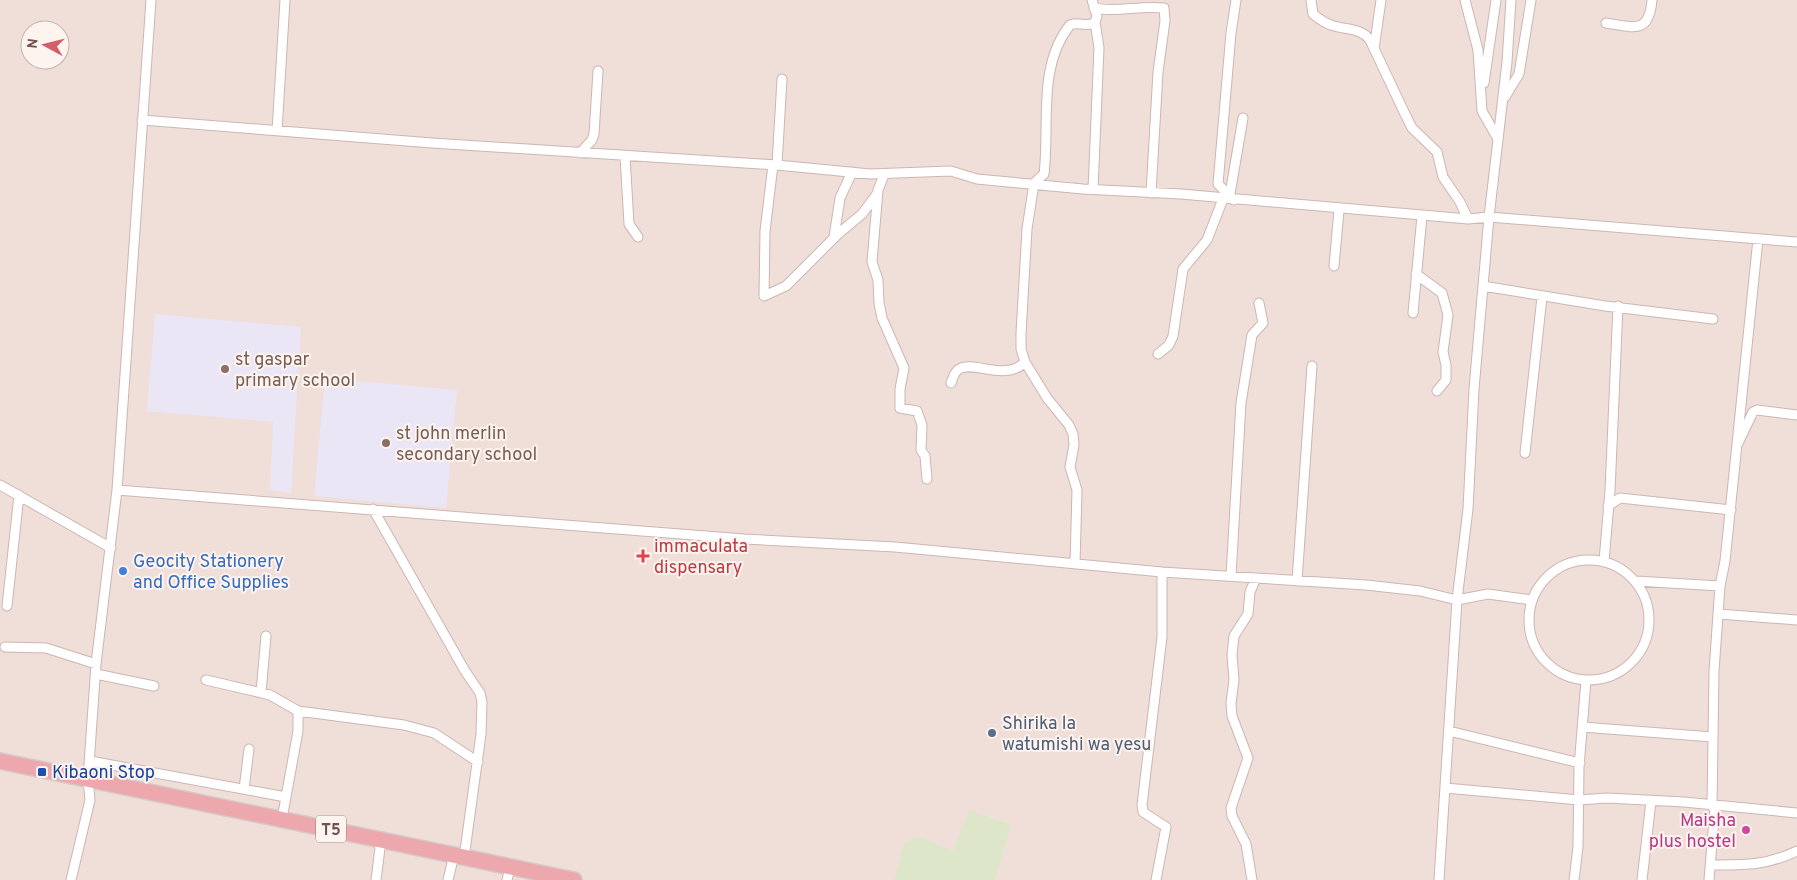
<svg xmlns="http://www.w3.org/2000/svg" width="1797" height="880" viewBox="0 0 1797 880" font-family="Overpass,sans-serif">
<rect width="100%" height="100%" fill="#faeee9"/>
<path fill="#f0ded8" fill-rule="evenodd" d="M0 0H1797V880H0ZM30 30H60V60H30Z"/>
<path fill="#ebe6f6" d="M155 314 301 327 291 493 270 490 273 422 147 411Z
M325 378 457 390 446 508 314 496Z"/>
<path fill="#dee6c9" d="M969 810 1011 825 995 880H894L904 845C919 828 936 847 953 851Z"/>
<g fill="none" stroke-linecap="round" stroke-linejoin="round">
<defs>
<path id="street" d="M1311 0 1313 14C1319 19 1326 24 1334 26 1348 30 1361 28 1370 40L1405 114 1412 128 1437 152 1443 177 1460 202 1468 219
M1465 0 1478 50 1482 111 1498 139
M1094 8C1116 13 1140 5 1164 8L1165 21 1158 72 1151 193
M1606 23C1633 27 1649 35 1652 0
M1374 49 1381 0
M1484 83 1496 0
M1505 97 1519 74 1531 0
M142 120 432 143 777 165 870 174 951 171 977 179 1083 189 1181 194 1468 219 1489 217 1797 242
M277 131 285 0
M580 153 592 140 594 134 598 71
M625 156 629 224 638 237
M773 165 765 231 764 296 786 286 838 234 862 214 877 194
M777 165 782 79
M884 175 878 190 872 262 878 280 879 303 882 318 904 368 900 389V408L917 411 922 425 921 450 925 456 927 479
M1093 189 1099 48 1095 22
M1230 194 1243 118
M1234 200 1218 184 1231 33 1236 0
M834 237 840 198 852 172
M1334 266 1339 210
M1416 274 1442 293 1448 315 1443 352 1446 365V380L1437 391
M1483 286 1605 306 1713 319
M1413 313 1422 216
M1158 354 1169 345 1173 336 1183 269 1207 240 1223 199
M951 383C953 378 954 372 959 369 974 360 1005 382 1025 362
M1738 443 1753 412 1757 410 1797 415
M1525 453 1542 297
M0 485 111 548
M117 490 744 539 895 547 1162 572 1366 585 1420 591 1457 600 1488 594 1532 600
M1608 506 1620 498 1731 510
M373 509 465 671 480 693 482 702 481 734 464 858
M1529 620a60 60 0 1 1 120 0a60 60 0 1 1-120 0Z
M1604 561 1610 491 1618 306
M1075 564 1077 490 1070 467 1074 445 1073 434 1069 425 1047 398 1025 362 1021 349V333L1027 229 1034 183 1044 174C1050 125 1037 66 1070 25 1078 21 1087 28 1095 22L1097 16 1092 0
M1231 576 1241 403 1252 335 1263 323 1259 303
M1297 581 1312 366
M1636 581 1720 586
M7 606 19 495
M1719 614 1797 620
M5 647 46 648 96 664
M96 674 154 686
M206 680 270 695 298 711V731L282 819
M261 692 266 636
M298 711 404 725 434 733 478 762
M1582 727 1713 737
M1449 731 1580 763
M90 761 286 797
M1445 788 1579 800 1607 798 1684 802 1797 813
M244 789 249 749
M1712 806 1714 671 1720 586 1725 561 1758 239
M1710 865C1745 865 1765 866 1797 851
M71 880 90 800 88 779 96 664 117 490 151 0
M376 880 381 840
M448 880 454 855
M507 880 510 868
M1156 880 1166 827 1143 812 1142 805 1162 637V572
M1252 880 1246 844 1232 816 1231 808 1248 758 1232 716 1231 703 1234 680 1232 655 1234 636 1248 614 1250 592 1256 578
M1439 880 1457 600 1468 509 1474 389 1489 217 1507 62 1511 0
M1574 880 1578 847 1579 767 1586 680
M1642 880 1651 801
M1709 880 1715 807"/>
<path id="highway" d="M0 761 574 880"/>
</defs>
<use href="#street" stroke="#cdb6b3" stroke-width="11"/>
<use href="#highway" stroke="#d4cbca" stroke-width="18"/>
<use href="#street" stroke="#fff" stroke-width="9"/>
<use href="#highway" stroke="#eca8ac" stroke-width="15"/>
</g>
<g fill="#8d6e63" stroke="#fdf3ef" stroke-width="2">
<circle cx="225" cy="369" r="5"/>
<circle cx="386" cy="443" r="5"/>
</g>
<path fill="#e0444e" stroke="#fdf3ef" stroke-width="2" d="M640.5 548.5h5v5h5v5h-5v5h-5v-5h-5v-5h5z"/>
<circle fill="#3f7fe0" stroke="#fdf3ef" stroke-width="2" cx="123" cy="571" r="5"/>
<circle fill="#5c6f8a" stroke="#fdf3ef" stroke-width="2" cx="992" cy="733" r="5"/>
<rect fill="#1a4fb4" stroke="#fdf3ef" stroke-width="2" x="37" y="767" width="10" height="10" rx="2.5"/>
<circle fill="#d1479c" stroke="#fdf3ef" stroke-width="2" cx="1746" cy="830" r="5"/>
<g text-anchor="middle" stroke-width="4" stroke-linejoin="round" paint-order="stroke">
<rect fill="#fdf3ef" stroke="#9b8280" stroke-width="1" x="316" y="815.5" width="30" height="27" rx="4"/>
<g font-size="16" font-weight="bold" fill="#715150">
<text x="331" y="835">T5</text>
</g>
<g font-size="18" fill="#785e54" stroke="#fdf3ef" text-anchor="start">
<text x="235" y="365">st gaspar<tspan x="235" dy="21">primary school</tspan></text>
<text x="396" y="439">st john merlin<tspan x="396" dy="21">secondary school</tspan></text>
</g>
<g font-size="18" fill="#be3a42" stroke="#fdf3ef" text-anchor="start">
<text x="654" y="552">immaculata<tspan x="654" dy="21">dispensary</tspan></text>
</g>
<g font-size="18" fill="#366cbe" stroke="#fdf3ef" text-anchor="start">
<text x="133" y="567">Geocity Stationery<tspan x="133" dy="21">and Office Supplies</tspan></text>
</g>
<g font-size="18" fill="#4e5e75" stroke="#fdf3ef" text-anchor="start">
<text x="1002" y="729">Shirika la<tspan x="1002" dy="21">watumishi wa yesu</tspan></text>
</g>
<g font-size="18" fill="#164399" stroke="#fdf3ef" text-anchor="start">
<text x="52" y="778">Kibaoni Stop</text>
</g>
<g font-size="18" fill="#b23c85" stroke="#fdf3ef" text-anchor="end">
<text x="1736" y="826">Maisha<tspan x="1736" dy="21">plus hostel</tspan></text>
</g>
</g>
<g transform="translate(45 45) rotate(277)"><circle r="24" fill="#fdf3ef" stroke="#c5b2af"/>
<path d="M0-4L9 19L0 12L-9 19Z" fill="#d45e69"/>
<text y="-8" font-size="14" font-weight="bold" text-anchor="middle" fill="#715150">N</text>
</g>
</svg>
